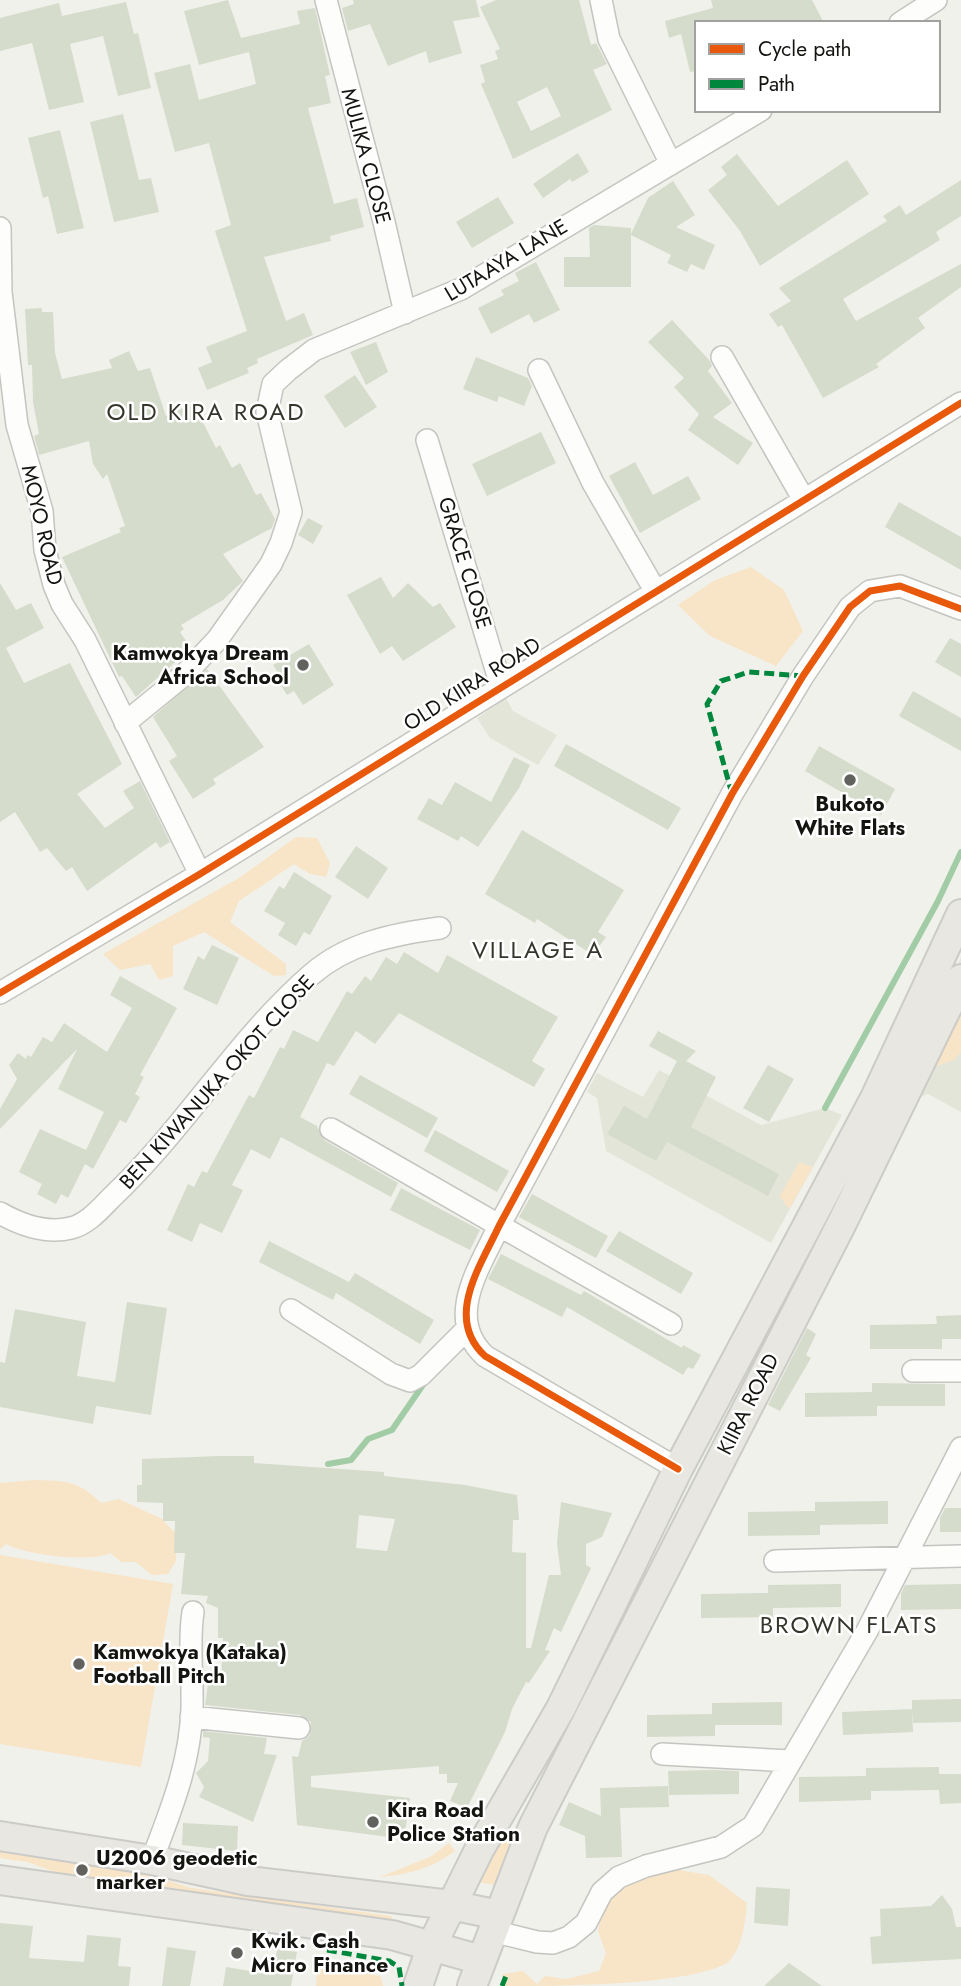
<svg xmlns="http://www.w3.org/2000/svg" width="961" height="1986" viewBox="0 0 961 1986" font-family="Jost,sans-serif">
<rect width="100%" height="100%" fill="#f1f1eb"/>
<path fill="#e4e5d9" d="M506 698 513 711 557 735 538 765 490 738 477 718Z
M961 957V1112L928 1094 890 1109Z
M659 1070 761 1125 825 1108 842 1115 771 1243 606 1151 597 1098 587 1092 597 1073 643 1097Z"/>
<path fill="#f8e4c7" d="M751 567 784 590 803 631 776 666 710 636 678 605 715 580Z
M296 837 317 838 330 863 326 877 310 874 294 864 239 901 230 922 286 964V975L274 976 204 932 173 946V976L159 980 150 964 120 970 103 954 239 878Z
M961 969V1052L954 1060 928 1069Z
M799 1162 813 1167 789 1209 780 1196Z
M34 1480C66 1481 78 1480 101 1503L119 1499 162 1519 177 1535 176 1561 168 1574 152 1575 136 1562H121L110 1553C90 1563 26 1555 6 1544L0 1549V1483Z
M0 1555 173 1584 141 1767 0 1744Z
M502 1834H511L515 1839 494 1885 478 1882Z
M449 1843 455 1851C430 1869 410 1874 380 1877L430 1857Z
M0 1849 129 1868 191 1888 391 1916 393 1919 392 1922 80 1881 27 1862 0 1858Z
M667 1868 709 1875 747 1903C745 1922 743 1949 727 1963 686 1986 556 1986 501 1986L503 1974 523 1971 537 1984 545 1976 566 1979 599 1971 606 1953 598 1931 609 1873Z
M352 1965 381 1977 383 1986H316L317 1970Z"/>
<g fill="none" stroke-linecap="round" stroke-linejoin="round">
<path stroke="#a2cca5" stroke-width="6" d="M825 1108 938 901 961 852
M328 1464 351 1460 368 1439 392 1430 425 1382"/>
</g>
<path fill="#d5dccb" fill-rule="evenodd" d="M228 0 241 38 300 24 297 11 315 8 330 75 325 76 331 103 308 108 334 204 357 198 364 227 330 236 331 241 264 257 286 321 304 313 313 335 257 359 258 363 247 368 249 373 207 390 198 368 212 362 206 347 247 331 215 231 231 225 209 143 175 152 154 73 190 64 199 100 256 84 249 52 199 65 184 11Z
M353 0H476L480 17 453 21 462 53 429 63 426 51 388 66 370 24 348 31 342 8 354 4Z
M496 0H579L591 45 596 43 607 64 593 70 612 110 513 159 481 84 485 82 480 65 498 59 495 51 500 49 480 7ZM547 87 561 116 531 131 517 102Z
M711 0H812L824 23H697V71L690 72 681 34 669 38 665 21 713 8Z
M126 2 134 34 138 33 151 88 118 96 103 36 70 44 84 102 49 110 32 43 0 51V18L59 3 62 16Z
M123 114 139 180 151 178 159 212 114 222 90 122Z
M60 130 84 228 57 234 48 196 43 198 28 138Z
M578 153 589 172 572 182 570 179 543 198 533 184Z
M737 154 778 206 847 160 869 194 760 266 740 231 708 190 727 175 721 167Z
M961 180V216L936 232 940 240 843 299 856 321 961 264V287L918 318 925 328 876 364 879 367 823 398 782 325 778 327 769 314 791 301 779 288 887 221 883 216 900 205 906 215Z
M673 181 695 215 676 227 715 245 704 270 691 264 687 272 667 263 671 255 631 235V287H564V257H590L589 228 594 225 631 228V234L648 198Z
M498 197 514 223 472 248 456 222Z
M536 262 560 310 534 323 529 314 491 334 478 308 504 295 501 290 519 281 515 273Z
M42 308V312H53L55 353 62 379 112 368 109 360 129 351 138 371 150 368 166 416 193 403 216 448 220 445 232 468 240 463 256 495 261 493 275 519 272 528 223 554 243 581 223 600 181 625 184 629 180 632 191 648 136 697 122 676 119 677 62 557 121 532 119 528 125 526 107 474 103 479 93 464 89 441 39 455 34 436 39 434 33 402 32 365H28L25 309Z
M672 320 710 361 712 366 708 371 732 403 713 417 753 443 738 465 688 430 699 414 674 387 684 378 648 342Z
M376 342 388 372 366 385 350 352Z
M476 357 528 378 532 386 524 406 499 396 497 402 463 389Z
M355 375 377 407 345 428 324 396Z
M541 432 556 463 487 496 472 464Z
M635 462 653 495 688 476 701 499 640 533 609 476Z
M899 502 961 537V570L885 527Z
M308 518 323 526 313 544 298 535Z
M381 577 393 598 408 583 433 607 440 603 456 627 403 661 392 646 380 654 347 595Z
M0 583 16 610 31 603 44 628 6 648 24 683 70 663 122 764 77 794 105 828 134 808 123 791 140 781 170 842 160 848 156 842 87 891 72 867 66 871 47 848 40 852 15 812 0 822Z
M950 638 961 644V677L935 662Z
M309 644 334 685 303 705 294 691 287 695 273 673 277 671 273 665Z
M207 669 264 747 213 779 216 784 193 799 169 761 177 756 153 717Z
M913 691 961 718V751L899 716Z
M566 744 681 808 668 830 554 766Z
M819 746 895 789 881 815 805 771Z
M514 757 530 765 519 788 478 847 461 836 458 841 417 819 429 798 442 805 455 782 491 802Z
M522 830 624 890 598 932 606 937 593 955 537 919 535 923 485 894Z
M356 846 388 868 368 899 335 877Z
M294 872 332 896 310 935 304 932 296 946 278 935 285 923 264 911 279 886 284 889Z
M212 945 239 958 217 1005 183 989 198 956 204 960Z
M404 952 438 973 447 955 558 1017 532 1061 545 1069 534 1087 399 1013 375 1044 356 1031 334 1066 327 1063 300 1117 317 1126 324 1140 398 1183 391 1197 281 1137 270 1159 251 1149 232 1185 243 1190 222 1233 200 1223 192 1242 167 1230 188 1184 194 1187 202 1171 207 1173 249 1095 254 1098 280 1047 284 1049 293 1030 318 1042 347 991 352 994 365 976 371 981 386 957 397 964Z
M120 976 177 1008 140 1075 144 1077 135 1094 140 1097 126 1123 120 1120 93 1169 85 1164 68 1198 61 1194 56 1204 37 1194 42 1184 19 1172 40 1129 86 1150 104 1112 58 1089 77 1049 0 1129V1109L17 1079 9 1065 18 1053 26 1059 27 1055 31 1057 43 1037 52 1042 64 1023 107 1052 132 1008 110 995Z
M658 1031 696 1051 686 1061 716 1077 691 1127 779 1174 768 1196 667 1142 656 1161 607 1134 624 1106 647 1119 677 1061 649 1046Z
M768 1065 794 1079 769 1122 743 1108Z
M360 1075 438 1118 427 1138 349 1094Z
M435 1130 509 1171 497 1192 424 1151Z
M401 1188 480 1230 470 1250 390 1210Z
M532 1194 608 1236 596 1258 519 1217Z
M619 1231 693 1273 681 1294 606 1251Z
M269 1241 349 1282 355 1273 434 1320 420 1344 336 1293 333 1300 259 1262Z
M501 1254 581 1295 584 1291 682 1348 683 1345 701 1355 693 1369 688 1367 683 1375 567 1307 562 1317 488 1279Z
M127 1302 167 1308 151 1415 96 1406 93 1424 0 1407V1362L5 1363 15 1309 86 1322 77 1376 115 1382Z
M961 1315V1339H942V1349H870V1325L937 1324 936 1316Z
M807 1328 816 1334 806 1355 811 1358 780 1411 768 1405Z
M872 1383 945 1384V1406H877V1416L805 1417V1393L872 1392Z
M218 1456H254V1463L384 1472V1476L465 1485 517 1495 519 1520H513L512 1552 526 1553V1648H531L549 1575H561L557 1543 561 1502 612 1513 602 1537 586 1544V1565L591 1568 561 1632 554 1628 545 1650 550 1651 529 1683 526 1682 512 1709 505 1732 467 1808 450 1801 458 1783H447V1774H439V1766L311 1776V1787L410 1798 404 1839 297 1825 292 1756 298 1757 302 1741 310 1735 311 1722 300 1715 205 1705 209 1678 221 1680 223 1638H218V1608L206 1603 208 1596 181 1594 185 1553H174L175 1521H163V1503L137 1502V1485H142V1459ZM359 1515 395 1519 387 1551 356 1548Z
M888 1501V1524L820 1525V1535L748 1536V1512L815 1511V1502Z
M945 1508H961V1532H940V1518Z
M841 1584V1607L773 1608V1617L701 1618V1594L768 1593V1585Z
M961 1584V1609L901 1610V1594L905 1585Z
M961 1699V1722L912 1723V1700Z
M782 1702V1725H715V1736L647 1737V1715L712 1714V1703Z
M912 1709 913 1732 843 1735 842 1712Z
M203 1731 267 1738 264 1754 277 1755 253 1822 199 1797 204 1787 196 1773 208 1761 210 1738 203 1737Z
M939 1767V1774H961V1803L940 1804 939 1790 871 1791V1800L799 1802V1777L866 1776V1768Z
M713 1770 739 1771V1794L669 1795 668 1771Z
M668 1786 669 1807 620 1808 622 1857 586 1858 585 1836 559 1825 569 1802 601 1816 600 1788Z
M183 1823 238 1826 237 1851 182 1845Z
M756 1887 790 1889 788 1926 754 1923Z
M942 1895 952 1909 956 1927H961V1959L872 1964 870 1937 881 1936 880 1909 931 1906Z
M0 1923 33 1926 29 1958 84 1962 87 1935 121 1938 118 1966 131 1967 129 1986H0Z
M167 1947 196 1951 190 1986H162Z
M277 1949 297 1952 291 1986H223L226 1967 273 1975Z
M789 1963 822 1986H764Z"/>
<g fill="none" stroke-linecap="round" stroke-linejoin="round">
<defs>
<path id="minor" d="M326 0 384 222 405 313
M601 0 609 39 671 164
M900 23 936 0
M0 228 1 292 17 425 42 511 45 550 54 585 62 604 85 640 200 874
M722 357 804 500
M539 370 593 483 656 592
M427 440 501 686
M125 723 185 674 217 640 271 564 281 543 291 512 267 412 273 384 288 370 314 350 461 289 761 110
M0 993 200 874 961 403
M331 1129 671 1324
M0 1213C21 1225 46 1234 71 1228 88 1224 101 1208 113 1196 185 1128 237 1039 312 974 348 943 394 934 440 928
M291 1310 391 1374 410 1381 421 1375 467 1329
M913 1371H961
M678 1469 485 1356C444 1318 480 1267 499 1226L732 794 803 676 850 607 870 591 900 586 961 609
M775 1561 961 1556
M191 1717 299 1728
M662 1754 790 1761
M152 1860C171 1810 190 1764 192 1709 193 1676 188 1644 193 1612
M492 1931 537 1942 553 1943 569 1937 586 1923 602 1892 619 1877 646 1866 721 1847 753 1826 867 1631 961 1448"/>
<path id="major" d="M0 1836 152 1860 248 1881 451 1905 499 1915
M0 1880 392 1935 481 1960
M418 1986 432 1945 479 1850 561 1708 678 1469 875 1098 961 914
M472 1986 533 1827 842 1223 961 979"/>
</defs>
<use href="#minor" stroke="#c4c4c0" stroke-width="24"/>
<use href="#major" stroke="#cbcbc8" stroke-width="32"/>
<use href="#minor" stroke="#fdfdfc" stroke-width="21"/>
<use href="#major" stroke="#e8e7e1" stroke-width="28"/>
<path stroke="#00873e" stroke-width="5" stroke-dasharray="10 5" stroke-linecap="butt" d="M732 794 707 704 721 681 749 672 803 676
M327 1950 389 1961 399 1967 402 1986
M502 1986 506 1976"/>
<defs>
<path id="cycleway" d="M0 993 200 874 961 403
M678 1469 485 1356C444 1318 480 1267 499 1226L732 794 803 676 850 607 870 591 900 586 961 609"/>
</defs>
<use href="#cycleway" stroke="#fff" stroke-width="11"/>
<use href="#cycleway" stroke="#e8590c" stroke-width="7"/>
</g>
<g fill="#61615d" stroke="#fff" stroke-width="2.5">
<circle cx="303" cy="665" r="7"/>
<circle cx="850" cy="780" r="7"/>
<circle cx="79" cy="1664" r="7"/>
<circle cx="373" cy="1822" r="7"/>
<circle cx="82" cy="1870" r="7"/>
<circle cx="237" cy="1953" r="7"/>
</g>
<g text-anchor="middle" stroke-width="5" stroke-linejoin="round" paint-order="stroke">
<g font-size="21" fill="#141410" stroke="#fff">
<text transform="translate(366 156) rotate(75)" y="7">MULIKA CLOSE</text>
<text transform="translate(506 260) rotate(-31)" y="7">LUTAAYA LANE</text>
<text transform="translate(42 525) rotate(77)" y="7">MOYO ROAD</text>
<text transform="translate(465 563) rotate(73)" y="7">GRACE CLOSE</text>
<text transform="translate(472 684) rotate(-32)" y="7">OLD KIIRA ROAD</text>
<text transform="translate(217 1082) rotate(-48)" y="7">BEN KIWANUKA OKOT CLOSE</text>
<text transform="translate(748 1404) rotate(-63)" y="7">KIIRA ROAD</text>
</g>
<g font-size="21" font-weight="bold" fill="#141410" stroke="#fff" text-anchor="start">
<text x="289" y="660" text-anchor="end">Kamwokya Dream<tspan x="289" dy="24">Africa School</tspan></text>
<text x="850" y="811" text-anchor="middle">Bukoto<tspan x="850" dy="24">White Flats</tspan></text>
<text x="93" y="1659">Kamwokya (Kataka)<tspan x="93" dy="24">Football Pitch</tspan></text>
<text x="387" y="1817">Kira Road<tspan x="387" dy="24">Police Station</tspan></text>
<text x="96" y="1865">U2006 geodetic<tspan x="96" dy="24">marker</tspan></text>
<text x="251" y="1948">Kwik. Cash<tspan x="251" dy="24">Micro Finance</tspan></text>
</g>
<g font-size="24" letter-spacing="2" fill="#35352c" stroke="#fff">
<text x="206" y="420">OLD KIRA ROAD</text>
<text x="538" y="958">VILLAGE A</text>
<text x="849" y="1633">BROWN FLATS</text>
</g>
</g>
<rect x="695" y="21" width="245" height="91" fill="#ffffff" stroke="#a1a19f" stroke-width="2"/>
<rect x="709" y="44" width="35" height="10" fill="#e8590c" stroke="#a1a19f" stroke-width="2"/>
<text x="758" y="56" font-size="21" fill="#141410">Cycle path</text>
<rect x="709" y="79" width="35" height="10" fill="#00873e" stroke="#a1a19f" stroke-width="2"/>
<text x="758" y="91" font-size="21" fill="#141410">Path</text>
</svg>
